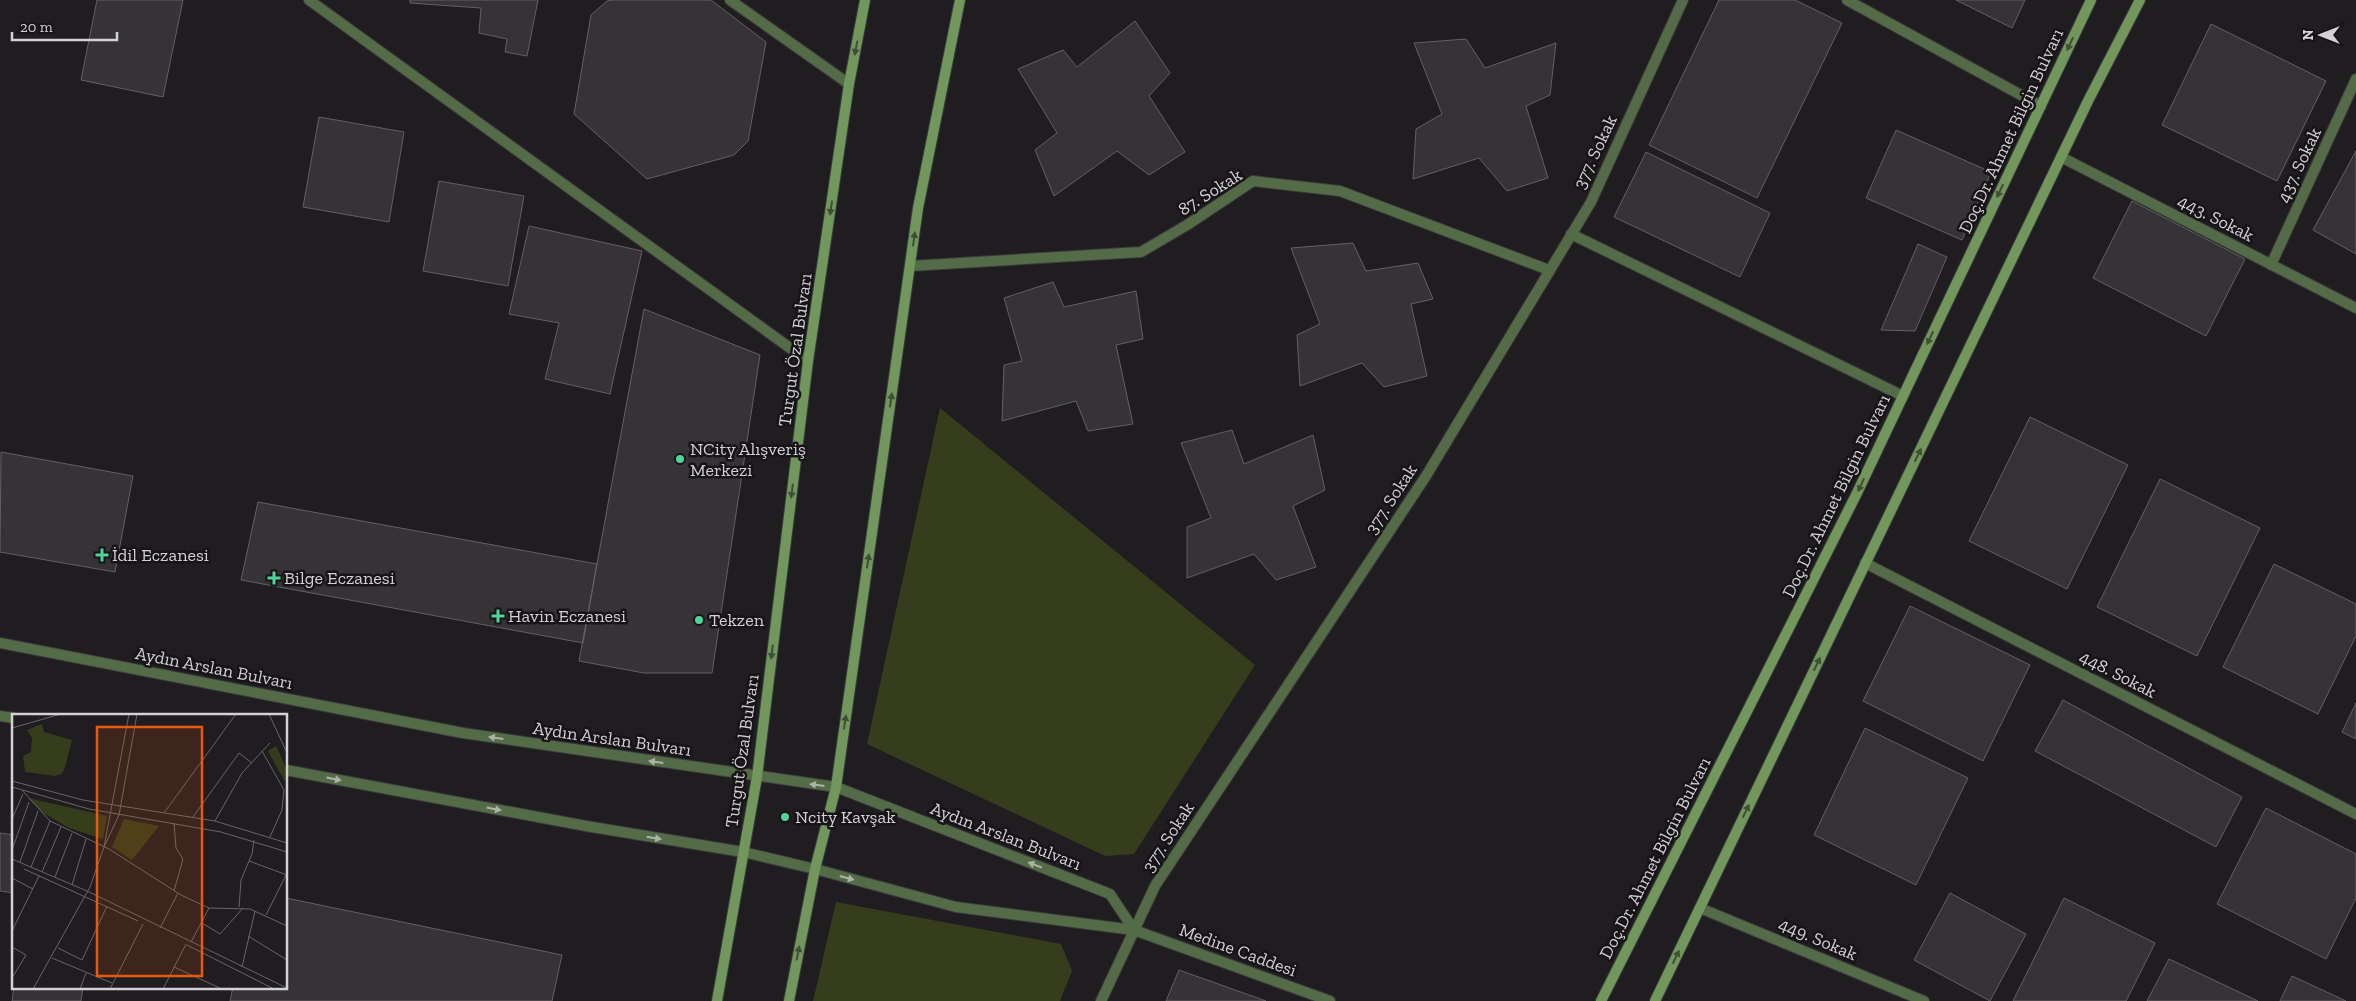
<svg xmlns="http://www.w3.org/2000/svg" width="2356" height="1001" viewBox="0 0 2356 1001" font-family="'Zilla Slab',serif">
<rect width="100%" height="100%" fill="#1f1d20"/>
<path fill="#363d1c" d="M940 408 1255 665 1134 854 1105 856 867 744Z
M836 902 1061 944 1072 971 1060 1001H813Z"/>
<path fill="#353336" stroke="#626064" d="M97 0H183L163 97 81 80Z
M410 0H538L527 56 505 52 507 39 479 33 481 8 410 3Z
M612 0H711L766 42 748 141 734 155 647 179 574 114 591 15 607 1Z
M1719 0H1795L1842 23 1757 198 1649 145Z
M1956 0H2025L2012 28Z
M1135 21 1170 73 1149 96 1185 152 1149 175 1117 151 1054 196 1035 150 1057 133 1018 69 1063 50 1077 67Z
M2211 24 2326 81 2277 181 2162 125Z
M1466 39 1485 68 1556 43 1550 95 1526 106 1548 178 1507 191 1479 158 1413 179 1416 129 1442 114 1414 43Z
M319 117 404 132 389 222 303 207Z
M1896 130 1991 172 1962 240 1866 198Z
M2356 151V254L2313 230Z
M1646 152 1770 213 1740 277 1614 217Z
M439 181 524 196 508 286 423 271Z
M2132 201 2245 259 2206 336 2093 278Z
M529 226 642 251 610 394 545 379 559 323 509 314Z
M1353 243 1366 271 1418 263 1433 299 1411 304 1427 376 1384 387 1362 363 1300 386 1297 335 1320 324 1291 248Z
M1918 244 1947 257 1915 331 1881 330Z
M1053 282 1064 307 1136 291 1143 339 1116 345 1133 424 1088 431 1076 401 1002 421 1004 365 1022 361 1004 298Z
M644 309 760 355 712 673H644L579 661Z
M2030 417 2128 465 2067 589 1969 541Z
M1232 430 1244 464 1313 435 1325 490 1293 506 1316 567 1276 580 1254 554 1187 578V527L1211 518 1181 443Z
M1 452 133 476 115 572 0 552Z
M2160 479 2260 528 2197 656 2097 607Z
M258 502 597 564 583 643 241 580Z
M2274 564 2356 604V636L2318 714 2223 667Z
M1910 606 2030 665 1983 761 1863 701Z
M2063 700 2242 797 2216 847 2035 751Z
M2356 703V739L2342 732Z
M1865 728 1968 778 1916 885 1814 835Z
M2266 808 2356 854V898L2326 959 2217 904Z
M0 833 14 835V893L0 891Z
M1950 893 2026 934 1990 1001 1914 960Z
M286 898 562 955 552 1001H230L233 987H286Z
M2064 898 2155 943 2126 1001H2013Z
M2169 959 2258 1001H2147Z
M1179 970 1266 1001H1166Z
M2292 976 2346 1001H2280Z
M14 987H83L81 1001H12Z"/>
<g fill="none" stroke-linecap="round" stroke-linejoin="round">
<defs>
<path id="minor" d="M309 0 808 361
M730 0 849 84
M1847 0 2041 106
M2061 157 2356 308
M1571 234 1903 396
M2271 265 2356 79
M910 266 1141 252 1187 225 1253 181 1340 191 1549 270
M1865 563 2356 814
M1700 908 1924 1001
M1101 1001 1155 886 1426 476 1591 202 1683 0"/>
<path id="tertiary" d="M0 643 463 733 836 787 1110 894 1134 930 956 907 815 869 743 852 586 826 286 770
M0 716 14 718
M1134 930 1330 1001"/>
<path id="secondary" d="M717 1001 757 777 808 361 849 84 865 0
M789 1001 815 869 836 787 918 208 960 0
M1601 1001 1857 493 2091 0
M1655 1001 2088 101 2140 0"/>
</defs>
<use href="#minor" stroke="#3c3a3d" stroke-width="12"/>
<use href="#tertiary" stroke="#3c3a3d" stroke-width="12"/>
<use href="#secondary" stroke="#3c3a3d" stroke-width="12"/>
<use href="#minor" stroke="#536b46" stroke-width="10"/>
<use href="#tertiary" stroke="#536b46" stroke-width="10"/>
<use href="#secondary" stroke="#71975c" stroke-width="10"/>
</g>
<defs><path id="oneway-solid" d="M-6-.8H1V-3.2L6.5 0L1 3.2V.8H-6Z" transform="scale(1.25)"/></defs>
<g fill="#3f4f36">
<use href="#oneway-solid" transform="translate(2070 44) rotate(115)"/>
<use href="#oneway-solid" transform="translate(856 48) rotate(101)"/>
<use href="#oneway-solid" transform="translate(2000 191) rotate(115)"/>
<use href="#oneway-solid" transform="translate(831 208) rotate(98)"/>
<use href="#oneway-solid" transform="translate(914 239) rotate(-82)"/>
<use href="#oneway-solid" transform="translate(1930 338) rotate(115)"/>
<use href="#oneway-solid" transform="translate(891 400) rotate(-82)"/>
<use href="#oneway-solid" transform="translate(1918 455) rotate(-64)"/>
<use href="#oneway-solid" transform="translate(1861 485) rotate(115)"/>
<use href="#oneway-solid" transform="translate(792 491) rotate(97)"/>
<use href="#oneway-solid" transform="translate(868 561) rotate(-82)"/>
<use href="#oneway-solid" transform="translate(772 652) rotate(97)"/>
<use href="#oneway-solid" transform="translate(1817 664) rotate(-64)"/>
<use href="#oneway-solid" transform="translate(845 722) rotate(-82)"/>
<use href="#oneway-solid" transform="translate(1746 811) rotate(-64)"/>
<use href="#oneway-solid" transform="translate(798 953) rotate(-79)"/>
<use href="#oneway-solid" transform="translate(1676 957) rotate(-64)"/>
</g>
<g fill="#adb2a9">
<use href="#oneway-solid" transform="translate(496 738) rotate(-172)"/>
<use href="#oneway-solid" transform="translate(656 762) rotate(-172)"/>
<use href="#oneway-solid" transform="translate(334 779) rotate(11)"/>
<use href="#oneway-solid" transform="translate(817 785) rotate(-173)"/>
<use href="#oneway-solid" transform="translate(494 809) rotate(11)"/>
<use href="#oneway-solid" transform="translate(654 838) rotate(9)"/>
<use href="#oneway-solid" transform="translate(1035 865) rotate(-159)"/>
<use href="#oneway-solid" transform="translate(847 878) rotate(15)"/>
</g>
<g fill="#4fd399" stroke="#161417" stroke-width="2">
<circle cx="680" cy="459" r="5"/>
<path d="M99.5 547.5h5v5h5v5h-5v5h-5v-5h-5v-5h5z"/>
<path d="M271.5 570.5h5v5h5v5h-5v5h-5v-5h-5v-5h5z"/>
<path d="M495.5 608.5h5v5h5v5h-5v5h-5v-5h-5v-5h5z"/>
<circle cx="699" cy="620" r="5"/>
<circle cx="785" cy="817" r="5"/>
</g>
<g text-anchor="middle" stroke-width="5" stroke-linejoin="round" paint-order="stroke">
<g font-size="18" fill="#d3d1d3" stroke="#161417">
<text transform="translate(2011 131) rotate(-65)" y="6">Doç.Dr. Ahmet Bilgin Bulvarı</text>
<text transform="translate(1595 152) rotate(-65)" y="6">377. Sokak</text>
<text transform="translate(2299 165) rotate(-65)" y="6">437. Sokak</text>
<text transform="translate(1210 192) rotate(-32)" y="6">87. Sokak</text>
<text transform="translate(2216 218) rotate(27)" y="6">443. Sokak</text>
<text transform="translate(795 350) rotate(-82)" y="6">Turgut Özal Bulvarı</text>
<text transform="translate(1836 496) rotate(-64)" y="6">Doç.Dr. Ahmet Bilgin Bulvarı</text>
<text transform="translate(1391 499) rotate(-57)" y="6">377. Sokak</text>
<text transform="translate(214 668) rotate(11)" y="6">Aydın Arslan Bulvarı</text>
<text transform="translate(2118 674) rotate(27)" y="6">448. Sokak</text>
<text transform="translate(612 739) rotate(8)" y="6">Aydın Arslan Bulvarı</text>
<text transform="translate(742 751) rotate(-82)" y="6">Turgut Özal Bulvarı</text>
<text transform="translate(1006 836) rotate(21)" y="6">Aydın Arslan Bulvarı</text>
<text transform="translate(1168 837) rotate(-57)" y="6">377. Sokak</text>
<text transform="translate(1655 858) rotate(-63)" y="6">Doç.Dr. Ahmet Bilgin Bulvarı</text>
<text transform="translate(1818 939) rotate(23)" y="6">449. Sokak</text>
<text transform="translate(1238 950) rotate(20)" y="6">Medine Caddesi</text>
</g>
<g font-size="18" fill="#d3d1d3" stroke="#161417" text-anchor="start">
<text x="690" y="455">NCity Alışveriş<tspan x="690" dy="21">Merkezi</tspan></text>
<text x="112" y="561">İdil Eczanesi</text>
<text x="284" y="584">Bilge Eczanesi</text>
<text x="508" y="622">Havin Eczanesi</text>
<text x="709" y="626">Tekzen</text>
<text x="795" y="823">Ncity Kavşak</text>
</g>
</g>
<g transform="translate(12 714)">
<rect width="275" height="275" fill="#1f1d20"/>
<path d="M30 10 32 18 60 26 53 53 50 60 43 62 13 58 11 42 19 38 20 24 15 16ZM264 32 275 56 273 68 256 37ZM16 84 95 102 91 125 57 114 30 98ZM112 105 147 112 120 146 100 133Z" fill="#363d1c"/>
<path fill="none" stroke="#676568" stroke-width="1" d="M117 0 92 133 107 101 125 0M257 0 275 39M0 14 49 0M250 37 272 76 270 96 258 123M0 67 71 86 203 107 275 129M0 73 77 95 209 118 275 138M10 76 38 107 97 135 169 181 197 194 238 195 275 212M152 99 224 0M181 103 227 39 240 49M0 105 11 80M203 107 230 59 258 29M0 136 17 88M0 145 75 177 275 274M237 147 275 161M8 148 26 97M19 153 38 107M12 155 126 207M30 158 49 113M43 163 60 119M0 164 21 175M60 171 74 125M162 177 171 145 164 134 162 109M227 193 229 166 240 140 242 126M254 201 274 161M190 209 208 220 231 194M148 214 166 179M0 217 27 162M236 222 275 246M179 228 197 194M175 231 262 275M0 233 14 241 0 264M46 234 70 246 95 192M40 244 100 269M162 253 210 275M230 253 243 197M21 275 78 173 92 133M68 275 74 259M98 275 131 210M151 275 174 230"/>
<path fill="#e8590c" fill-opacity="0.15" stroke="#e8590c" stroke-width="2.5" d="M85 13H190V262H85Z"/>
<rect width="275" height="275" fill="none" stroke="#d3d1d3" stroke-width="2.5"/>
</g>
<g transform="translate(2321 35) rotate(270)" stroke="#161417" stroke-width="4" paint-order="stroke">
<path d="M0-4L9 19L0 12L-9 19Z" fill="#d3d1d3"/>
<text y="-8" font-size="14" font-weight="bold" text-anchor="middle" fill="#d3d1d3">N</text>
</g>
<path d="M12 32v8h105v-8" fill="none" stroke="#d3d1d3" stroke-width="2.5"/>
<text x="20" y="32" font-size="15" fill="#d3d1d3" stroke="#161417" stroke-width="4" paint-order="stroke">20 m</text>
</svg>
